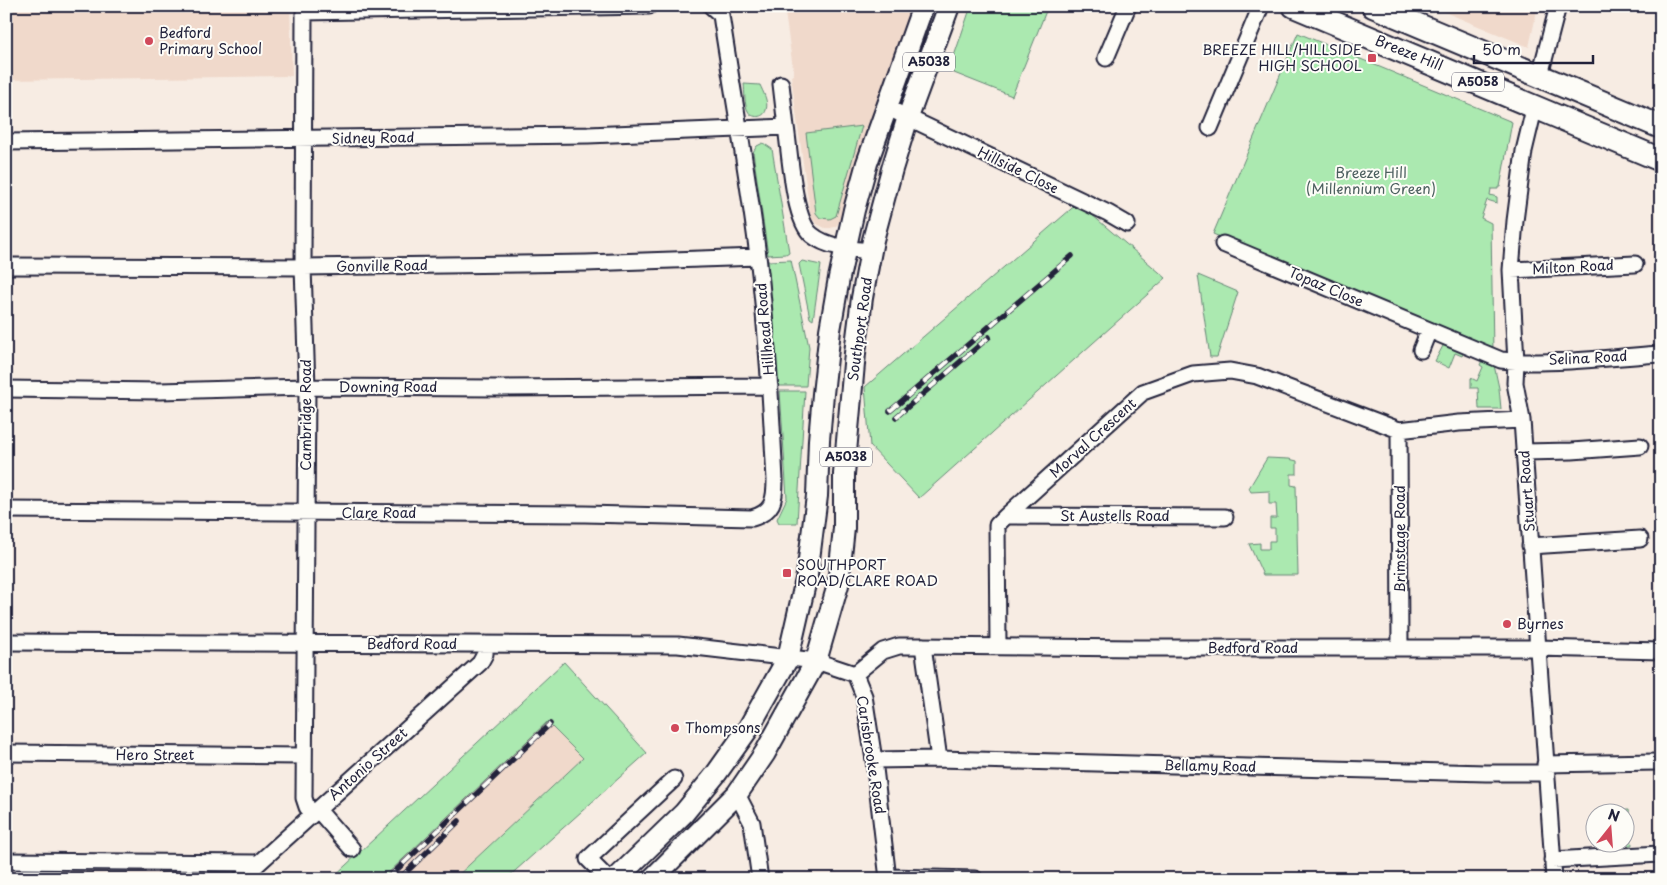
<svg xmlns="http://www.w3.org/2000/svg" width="1667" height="885" viewBox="0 0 1667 885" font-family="'Playpen Sans',sans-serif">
<rect width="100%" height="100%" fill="#f7ece3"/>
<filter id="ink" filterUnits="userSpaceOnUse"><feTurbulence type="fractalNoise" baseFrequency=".02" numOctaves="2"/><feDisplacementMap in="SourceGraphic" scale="10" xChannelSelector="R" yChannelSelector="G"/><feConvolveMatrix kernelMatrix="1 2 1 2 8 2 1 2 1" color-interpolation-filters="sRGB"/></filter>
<g filter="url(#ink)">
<path fill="#f0d9cb" d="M6 6H290L292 76 6 80Z
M784 6H913L873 117 842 219 836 226 831 228H825L817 224 812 219 810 213 791 76 794 75Z
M1430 6H1538L1529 47Z
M547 721 583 758 454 879H382Z"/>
<path fill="#abe9b0" stroke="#668676" d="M971 6H1048L1012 96 949 71Z
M1298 33 1512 122 1500 187H1498V189H1491L1490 195 1497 197V203L1487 200 1481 218 1491 223 1493 353 1213 234Z
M744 84 760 85C763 92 769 102 766 110 764 118 752 119 748 111 744 104 745 92 744 84Z
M862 126 836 216 830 219 820 218 816 213 806 133Z
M763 143 772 149 789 252 786 254 768 255 753 152 757 146Z
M1078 203 1166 278 919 498 870 446 865 387Z
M791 260 809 347 806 386H778L768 261Z
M802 261 821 265 813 320 810 318 799 264Z
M1198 275 1238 292 1217 357H1210Z
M1445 342 1465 350 1462 356 1455 353 1449 368 1435 361Z
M1483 358 1494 365 1499 388 1501 409H1479L1478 388H1471V378L1477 381 1483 367 1480 365Z
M780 391H805L797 523H779L777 519 787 498Z
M1267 458 1289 459 1297 461V474H1291V485L1296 486 1298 575H1263L1249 544 1260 543V549H1269V541H1275V528H1270V518H1277L1276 504H1269V491L1251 492 1249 488Z
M564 662 647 753 506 879H454L583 758 547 722 382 879H331Z
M1629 810 1632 845 1611 846V843L1624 842V812H1609V811Z"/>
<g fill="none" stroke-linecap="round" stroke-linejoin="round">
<defs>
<path id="minor" d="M1106 58 1128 6
M1540 75 1558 6
M781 84 786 127
M1535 105 1524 151 1515 221 1511 270 1516 362 1515 383 1522 420 1554 879
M886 107 1108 213 1127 224
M1210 128 1261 6
M6 142 588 135 786 127C790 152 793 220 812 235 828 248 852 249 872 251
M1223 244 1501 360C1551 366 1610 357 1661 354
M6 266 303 267 586 263 758 257
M1511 270 1635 264
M1421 350 1429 330
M6 389 160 391 307 387 499 388 770 386
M1399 430 1400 648
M1524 452 1572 451 1640 446
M6 510 585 514 752 518C773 512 775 500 775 480 771 405 767 330 758 256 748 175 733 95 721 15L711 6
M1006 516 1225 517
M1530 546 1640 539
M6 642 678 645 816 661 855 674 864 696 874 760 888 879
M923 646 939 759
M998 646 997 525 1006 516 1143 392 1193 374 1230 371 1257 376 1399 430 1459 423 1522 420
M855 674 883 651 899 646H919L1139 648H1537L1661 651
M6 753 304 756
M874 760 939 759 1486 773H1545
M1545 764 1657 762
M737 794 752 823 760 879
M318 810 352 849
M313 814 307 807 304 798 307 387 303 267 304 12 649 6
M1552 860 1660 854
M6 861 257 863
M887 877 975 879
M241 879 480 663 485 654V644
M608 879 588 859 674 779"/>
<path id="major" d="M616 879 684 813 716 774 748 729 788 658 807 575 817 496 819 440 823 394 830 330 839 278 854 210 867 163 923 6
M652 879 737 794 765 753 816 661 838 585 844 528V474L855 353 862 298 873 240 892 169 908 117 949 6"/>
<path id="highway" d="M1294 6 1661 160
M1373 6 1661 127"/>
</defs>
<use href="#minor" stroke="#22223b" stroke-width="19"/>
<use href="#major" stroke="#22223b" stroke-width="24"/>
<use href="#highway" stroke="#22223b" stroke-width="26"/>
<use href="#minor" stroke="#fdfcf7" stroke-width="15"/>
<use href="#major" stroke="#fdfcf7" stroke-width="20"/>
<use href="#highway" stroke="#fdfcf7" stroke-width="22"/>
<defs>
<path id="rail" d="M890 411 1072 256
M896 417 989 337
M387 879 550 724
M399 879 459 821"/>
</defs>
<use href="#rail" stroke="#22223b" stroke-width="5.5"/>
<use href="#rail" stroke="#fdfcf7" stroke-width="4" stroke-dasharray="11" stroke-linecap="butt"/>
</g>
</g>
<g fill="#d1495b" stroke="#fdfcf7" stroke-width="2">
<circle cx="149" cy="41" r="5"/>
<rect x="1367" y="53" width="10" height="10" rx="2.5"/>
<rect x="782" y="568" width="10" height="10" rx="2.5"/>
<circle cx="1507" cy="624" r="5"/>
<circle cx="675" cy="728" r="5"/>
</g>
<g text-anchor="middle" stroke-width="4" stroke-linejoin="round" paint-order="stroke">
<g fill="#fdfcf7" stroke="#646373" stroke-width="1">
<rect x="903" y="52.5" width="52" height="19" rx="4"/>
<rect x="1452" y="72.5" width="52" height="19" rx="4"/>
<rect x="820" y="447.5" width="52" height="19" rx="4"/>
</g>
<g font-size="12" font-weight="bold" fill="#22223b">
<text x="929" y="66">A5038</text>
<text x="1478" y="86">A5058</text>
<text x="846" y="461">A5038</text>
</g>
<g font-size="14" fill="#22223b" stroke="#fdfcf7" text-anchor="start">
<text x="159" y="38">Bedford<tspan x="159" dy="16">Primary School</tspan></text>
<text x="1362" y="55" text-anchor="end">BREEZE HILL/HILLSIDE<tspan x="1362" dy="16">HIGH SCHOOL</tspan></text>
<text x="797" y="570">SOUTHPORT<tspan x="797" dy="16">ROAD/CLARE ROAD</tspan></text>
<text x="1517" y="629">Byrnes</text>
<text x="685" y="733">Thompsons</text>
</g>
<g font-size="14" fill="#22223b" stroke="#fdfcf7">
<text transform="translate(1409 53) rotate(22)" y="5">Breeze Hill</text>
<text transform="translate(373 138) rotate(-1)" y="5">Sidney Road</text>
<text transform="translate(1018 170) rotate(26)" y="5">Hillside Close</text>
<text transform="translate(382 266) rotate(-1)" y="5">Gonville Road</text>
<text transform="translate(1573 267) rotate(-3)" y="5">Milton Road</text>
<text transform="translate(1326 287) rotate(23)" y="5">Topaz Close</text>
<text transform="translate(765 329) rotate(-95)" y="5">Hillhead Road</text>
<text transform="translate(860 329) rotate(-82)" y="5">Southport Road</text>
<text transform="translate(1588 358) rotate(-3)" y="5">Selina Road</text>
<text x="388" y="392">Downing Road</text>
<text transform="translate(306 415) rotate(-90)" y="5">Cambridge Road</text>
<text transform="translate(1093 438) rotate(-42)" y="5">Morval Crescent</text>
<text transform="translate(1527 491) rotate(-94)" y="5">Stuart Road</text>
<text x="379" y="518">Clare Road</text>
<text x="1115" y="521">St Austells Road</text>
<text transform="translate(1400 539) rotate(-90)" y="5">Brimstage Road</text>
<text x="412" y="649">Bedford Road</text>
<text x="1253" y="653">Bedford Road</text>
<text x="155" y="760">Hero Street</text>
<text transform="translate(871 755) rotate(81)" y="5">Carisbrooke Road</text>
<text transform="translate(368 764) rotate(-42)" y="5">Antonio Street</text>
<text transform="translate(1210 766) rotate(1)" y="5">Bellamy Road</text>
</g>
<g font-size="14" fill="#4b5e5e" stroke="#fdfcf7">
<text x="1371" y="178">Breeze Hill<tspan x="1371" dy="16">(Millennium Green)</tspan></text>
</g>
</g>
<rect width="1667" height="885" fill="none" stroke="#fdfcf7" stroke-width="25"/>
<rect x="12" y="12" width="1642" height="860" fill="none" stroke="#22223b" stroke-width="2" filter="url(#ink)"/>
<g transform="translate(1610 828) rotate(17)"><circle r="24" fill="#fdfcf7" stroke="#a5a5ac"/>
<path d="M0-4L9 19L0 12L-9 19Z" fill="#d1495b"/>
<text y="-8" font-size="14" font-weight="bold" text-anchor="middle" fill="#22223b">N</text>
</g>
<path d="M1474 55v8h119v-8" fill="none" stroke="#22223b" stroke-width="2.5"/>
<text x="1482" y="55" font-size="15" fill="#22223b" stroke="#fdfcf7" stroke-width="4" paint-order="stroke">50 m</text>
</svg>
